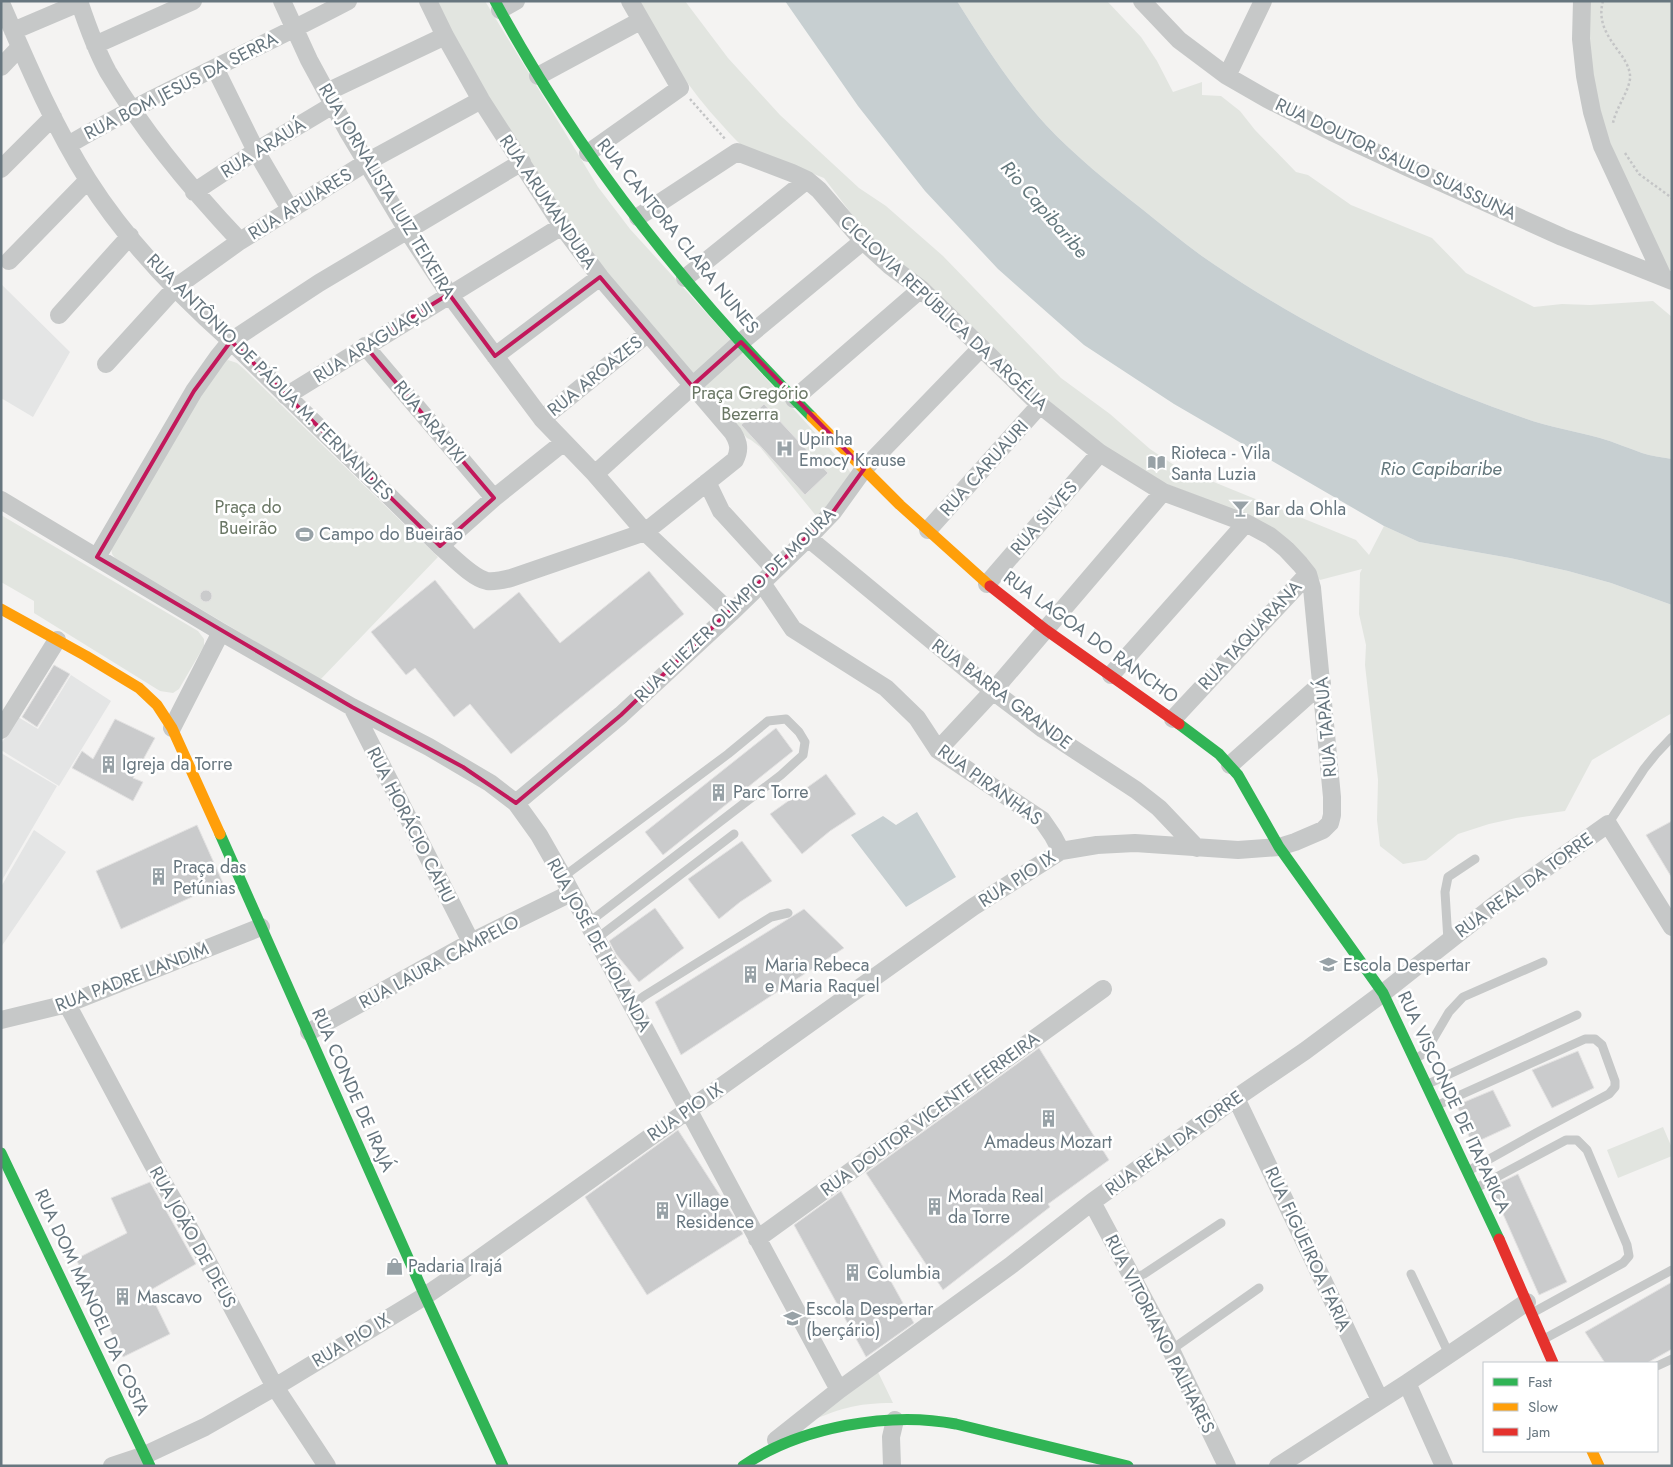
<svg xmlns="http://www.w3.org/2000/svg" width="1673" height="1467" viewBox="0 0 1673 1467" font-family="Jost,sans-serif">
<rect width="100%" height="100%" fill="#f4f3f2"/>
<path fill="#e4e5e5" d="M1 284 70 352 33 417 1 398Z
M71 675 111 701 59 786 1 750V744L18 717 38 729Z
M1 753 57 786 1 882Z
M34 830 66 852 1 947V887Z"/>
<path fill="#e2e5e0" d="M433 1H485L598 187 630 229 849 470 851 474 850 480 817 517 760 447 751 440 747 438 648 329 546 196Z
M633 1H685L728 58 780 115 859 188 886 206 943 256 1061 378 1110 414 1150 449 1177 467 1356 540 1369 555 1384 526 1419 542 1510 558 1568 571 1611 583 1672 605V713L1592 760 1565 811 1516 818 1489 824 1458 834 1426 860 1403 864 1380 846 1377 820 1378 780 1365 665 1366 645 1359 614 1360 573 1362 569 1320 580 1314 575 1308 563 1292 542 1264 525 1216 503 1128 469 1090 441 924 283 867 234 824 178C799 167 771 165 748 150 739 144 730 134 723 126 688 89 661 44 633 1Z
M957 1H1107L1141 37 1157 61 1173 92 1202 82V95L1221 96 1240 111 1255 130 1296 172 1308 175 1351 205 1432 238 1466 273 1534 307 1562 304 1590 305 1653 301 1672 317V459C1662 457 1651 456 1642 453 1628 448 1614 442 1600 438 1575 431 1549 427 1524 418 1418 382 1308 328 1215 265 1189 248 1166 228 1142 209 1109 183 1075 156 1046 125 1012 88 984 44 957 1Z
M1588 1H1672V275L1625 189 1591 94Z
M228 360 237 363 244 369 438 557 320 680 115 558 112 554 111 548 181 425 224 362Z
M1 515 198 631 204 639V646L179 689 173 693 160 691 34 613V601L1 582Z
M1663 1127 1672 1148V1156L1618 1178 1607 1150Z
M877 1370 893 1403C855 1403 838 1409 804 1424Z"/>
<path fill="#c7cfd1" d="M785 1H957C984 44 1012 88 1046 125 1075 156 1109 183 1142 209 1166 228 1189 248 1215 265 1308 328 1418 382 1524 418 1549 427 1575 431 1600 438 1614 442 1628 448 1642 453 1651 456 1662 457 1672 459V605L1611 583 1568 571 1510 558 1419 542 1384 526 1174 404 1084 345 998 269 925 191 858 106Z
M917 812 956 877 906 907 851 835 883 816 896 825Z"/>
<path fill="#cacbcc" stroke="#e3e2e2" d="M764 404 828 473 805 495 741 425Z
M649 571 684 614 511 754 470 704 454 717 415 668 406 675 371 632 435 580 474 629 519 592 560 643Z
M200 596a6 6 0 1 1 12 0a6 6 0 1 1-12 0Z
M54 665 70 674 37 727 22 717Z
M115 719 155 738 133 778 143 782 133 801 72 768 82 751 93 759Z
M776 728 793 751 663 855 645 832Z
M826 774 856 814 830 831 802 854 770 814Z
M1672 821V878L1646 835Z
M197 825 223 883 121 929 96 871Z
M742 841 772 881 740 902 719 919 688 879Z
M655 908 684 948 639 982 616 954 609 941Z
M804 909 844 948 681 1055 655 1002Z
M1039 1048 1109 1160 1048 1204 1050 1207 943 1290 866 1173Z
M1578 1051 1594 1088 1552 1108 1532 1070Z
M1493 1090 1511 1126 1472 1144 1457 1105Z
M678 1130 734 1217 743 1234 647 1295 585 1197Z
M1518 1174 1567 1282 1539 1295 1491 1187Z
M150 1182 196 1264 149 1291 170 1334 123 1357 76 1259 127 1233 111 1198Z
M841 1191 914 1323 866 1357 794 1225Z
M1672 1282V1349L1647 1363H1605L1585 1332Z"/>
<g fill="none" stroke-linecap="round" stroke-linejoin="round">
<path stroke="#c4c5c6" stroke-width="2.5" stroke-dasharray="2.5 2.5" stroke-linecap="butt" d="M1603 1C1593 37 1632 54 1630 79 1628 93 1616 108 1613 123
M690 99 726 140
M1625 153 1639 174 1672 198"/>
<path stroke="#c6c8c8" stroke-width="9" d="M1608 824 1644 769 1656 754 1672 737
M563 877 728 754 768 721 786 719 799 732 805 742 803 755 781 775 588 923
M596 939 734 834
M1448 941 1445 892 1448 877 1475 859
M632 1005 644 996 771 917 788 913
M1415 1059 1425 1053 1449 1012 1463 997 1543 962
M1428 1084 1577 1015
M1438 1105 1585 1039H1595L1602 1045 1615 1081V1087L1609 1094 1536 1133 1468 1171
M1478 1187 1566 1140H1577L1587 1150 1627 1245 1629 1256 1623 1263 1534 1312
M1411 1274 1449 1354
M1133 1279 1144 1274 1221 1223
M1544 1339 1672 1270
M1171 1350 1259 1288
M1657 1366 1672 1359"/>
<path stroke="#c6c8c8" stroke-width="18" d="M79 1C87 25 96 50 108 72 145 134 191 189 240 241
M282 1 309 60 347 130 407 230 449 294 542 419 595 474 645 532 731 613
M1142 1 1179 40 1227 76 1267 99 1332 132 1407 167 1562 237 1672 281
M1582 1 1581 39 1585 76 1592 112 1602 146 1663 277
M1 3C27 63 53 125 88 180 126 240 178 294 231 341L440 546C452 556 472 578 487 581 495 582 503 580 511 578L645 532 735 460C740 450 739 443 733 433L600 277 562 226 481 100 445 36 428 1
M500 10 516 1
M13 31 79 3
M95 45 193 1
M1 67 20 47
M215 68 256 151 290 209
M538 76 640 21
M1227 76 1263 1
M327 92 445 36
M68 145C159 92 255 50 348 1
M588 153 680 88 630 1
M1 169 53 117
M194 192 256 151 333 105
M9 261 88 180
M685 278 807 180
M59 315 130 236
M365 346 494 498
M495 356 600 277
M106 364 176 287 240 241 367 162 481 100
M286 396 562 226
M794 399 921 289
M542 419 647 334
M595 474 741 342 863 241
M707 482 721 511 775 570
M1 500 221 632 352 707 429 747 490 783 516 803 539 835 563 877 839 1390
M928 530 1040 405
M808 538 993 691 1043 729 1136 790 1159 808 1197 848
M440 546 494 498 564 442
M97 557 194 391 218 357 231 341 319 283 522 162
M762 583 793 629 886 688 917 718 938 750 1042 820 1053 836 1061 851
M987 584 1100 453
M1111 675 1246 523
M352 707 471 942
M1173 719 1308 574
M172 728 221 632
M1 730 57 640
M938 750 993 691 1163 492
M1230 765 1322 683
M516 803 621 715 731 613 808 538 833 512 864 469 981 348
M67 1004 152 1163 196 1240 275 1387 327 1466
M1 1020 67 1004 261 927
M309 1032 471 942 571 893
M1236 1098 1380 1400
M1092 1202 1171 1350 1227 1466
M757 1239 1103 989
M1407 1383 1444 1466
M776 1440 839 1390 1010 1266 1092 1202 1236 1098 1305 1051 1383 993 1497 903 1608 824 1672 927
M112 1466 145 1455 205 1427 275 1387 425 1296 472 1264 973 907 1061 851 1097 845 1135 843 1238 850 1279 847 1295 842 1323 830 1330 823 1332 815V797L1312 588 1308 574 1300 564 1286 549 1270 536 1246 523 1163 492 1100 453 1040 405 921 289 889 265 863 241 819 190 807 180 792 173 737 152 638 217
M892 1466 891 1437 895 1420
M1278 1466 1407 1383 1527 1302"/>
<path stroke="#30b455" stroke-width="11" d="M495 1C578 155 689 294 812 417
M1179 724 1219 754 1238 775 1279 847 1383 993 1499 1239
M220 834 425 1296 503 1466
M1 1153 150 1466
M743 1466C799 1427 890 1411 956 1424L1128 1466"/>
<path stroke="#ff9f0a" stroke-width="11" d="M812 417 900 505 990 586
M1 609 86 656 139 688 157 705 172 728 220 834
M1592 1451 1599 1466"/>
<path stroke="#e5322d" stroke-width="11" d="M990 586 1046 630 1179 724
M1499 1239 1553 1363"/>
</g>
<path fill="none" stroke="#c2185b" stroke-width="4" stroke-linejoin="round" d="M600 277 692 386 741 342 864 469 833 512 621 715 516 803 463 767 352 707 97 557 194 391 231 341 440 546 494 498 365 346 449 294 495 356Z"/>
<defs>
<symbol id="hospital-bare" viewBox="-9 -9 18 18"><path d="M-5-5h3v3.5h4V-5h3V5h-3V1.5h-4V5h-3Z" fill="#98a2a7" stroke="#fff" stroke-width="2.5" paint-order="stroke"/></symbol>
<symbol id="library-bare" viewBox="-9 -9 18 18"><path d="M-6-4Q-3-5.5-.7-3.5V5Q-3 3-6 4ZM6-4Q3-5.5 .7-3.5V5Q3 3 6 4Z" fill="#98a2a7" stroke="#fff" stroke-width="2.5" paint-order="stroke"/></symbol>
<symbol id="bar-bare" viewBox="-9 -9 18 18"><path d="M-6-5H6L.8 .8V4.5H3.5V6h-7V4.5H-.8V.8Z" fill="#98a2a7" stroke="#fff" stroke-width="2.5" paint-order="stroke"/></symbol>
<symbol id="stadium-bare" viewBox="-9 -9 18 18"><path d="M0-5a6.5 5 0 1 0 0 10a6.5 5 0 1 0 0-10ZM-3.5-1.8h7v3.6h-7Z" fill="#98a2a7" stroke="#fff" stroke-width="2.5" paint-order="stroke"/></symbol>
<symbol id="building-bare" viewBox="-9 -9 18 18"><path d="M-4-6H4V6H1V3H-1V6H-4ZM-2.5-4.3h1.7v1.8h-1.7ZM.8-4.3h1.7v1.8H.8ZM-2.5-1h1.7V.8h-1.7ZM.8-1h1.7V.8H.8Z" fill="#98a2a7" stroke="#fff" stroke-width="2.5" paint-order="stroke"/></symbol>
<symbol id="school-bare" viewBox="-9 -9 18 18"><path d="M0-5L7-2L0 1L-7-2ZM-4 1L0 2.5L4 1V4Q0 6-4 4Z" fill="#98a2a7" stroke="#fff" stroke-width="2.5" paint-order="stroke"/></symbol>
<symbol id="shop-bare" viewBox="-9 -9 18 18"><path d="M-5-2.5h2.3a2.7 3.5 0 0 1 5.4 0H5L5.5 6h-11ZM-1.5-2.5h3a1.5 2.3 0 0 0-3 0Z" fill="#98a2a7" stroke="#fff" stroke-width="2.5" paint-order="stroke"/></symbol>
</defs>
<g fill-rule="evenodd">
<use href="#hospital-bare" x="772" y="436" width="25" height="25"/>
<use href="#library-bare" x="1144" y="450" width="25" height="25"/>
<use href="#bar-bare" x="1228" y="496" width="25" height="25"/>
<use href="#stadium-bare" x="292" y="522" width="25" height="25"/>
<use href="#building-bare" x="96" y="752" width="25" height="25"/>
<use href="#building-bare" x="706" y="780" width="25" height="25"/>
<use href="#building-bare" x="146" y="864" width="25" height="25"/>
<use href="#school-bare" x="1316" y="952" width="25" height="25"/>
<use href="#building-bare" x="738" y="962" width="25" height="25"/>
<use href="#building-bare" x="1036" y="1106" width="25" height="25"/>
<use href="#building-bare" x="922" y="1194" width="25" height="25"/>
<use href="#building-bare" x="650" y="1198" width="25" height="25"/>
<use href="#shop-bare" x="382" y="1254" width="25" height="25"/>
<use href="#building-bare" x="840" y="1260" width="25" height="25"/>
<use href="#building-bare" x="110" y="1284" width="25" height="25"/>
<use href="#school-bare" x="780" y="1306" width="25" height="25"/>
</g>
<g text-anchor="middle" stroke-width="5" stroke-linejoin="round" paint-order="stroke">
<g font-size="18" fill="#67767f" stroke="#fff">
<text transform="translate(181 86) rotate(-27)" y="6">RUA BOM JESUS DA SERRA</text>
<text transform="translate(263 148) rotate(-32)" y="6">RUA ARAUÁ</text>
<text transform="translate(1396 159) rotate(25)" y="6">RUA DOUTOR SAULO SUASSUNA</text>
<text transform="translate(387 191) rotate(59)" y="6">RUA JORNALISTA LUIZ TEIXEIRA</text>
<text transform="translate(548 202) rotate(56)" y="6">RUA ARUMANDUBA</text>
<text transform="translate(300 204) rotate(-32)" y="6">RUA APUIARES</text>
<text transform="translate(678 236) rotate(51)" y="6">RUA CANTORA CLARA NUNES</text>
<text transform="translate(944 313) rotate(43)" y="6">CICLOVIA REPÚBLICA DA ARGÉLIA</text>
<text transform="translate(373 342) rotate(-32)" y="6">RUA ARAGUAÇUI</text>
<text transform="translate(595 376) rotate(-39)" y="6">RUA AROAZES</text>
<text transform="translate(270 377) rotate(45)" y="6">RUA ANTÔNIO DE PÁDUA M. FERNANDES</text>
<text transform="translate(430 422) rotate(50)" y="6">RUA ARAPIXI</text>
<text transform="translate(984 468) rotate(-48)" y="6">RUA CARUAURI</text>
<text transform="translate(1044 518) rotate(-49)" y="6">RUA SILVES</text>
<text transform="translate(735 605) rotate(-44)" y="6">RUA ELIEZER OLÍMPIO DE MOURA</text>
<text transform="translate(1250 635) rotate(-47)" y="6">RUA TAQUARANA</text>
<text transform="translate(1091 637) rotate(36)" y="6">RUA LAGOA DO RANCHO</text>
<text transform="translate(1002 694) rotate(37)" y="6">RUA BARRA GRANDE</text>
<text transform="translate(1326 727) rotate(-95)" y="6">RUA TAPAUÁ</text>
<text transform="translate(990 785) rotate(36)" y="6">RUA PIRANHAS</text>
<text transform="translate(411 825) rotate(63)" y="6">RUA HORÁCIO CAHU</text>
<text transform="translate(1017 879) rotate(-33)" y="6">RUA PIO IX</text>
<text transform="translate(1524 885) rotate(-36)" y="6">RUA REAL DA TORRE</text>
<text transform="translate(599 945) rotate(61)" y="6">RUA JOSÉ DE HOLANDA</text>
<text transform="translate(439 962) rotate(-28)" y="6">RUA LAURA CAMPELO</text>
<text transform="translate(132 977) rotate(-21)" y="6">RUA PADRE LANDIM</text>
<text transform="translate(353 1090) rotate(66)" y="6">RUA CONDE DE IRAJÁ</text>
<text transform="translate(1454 1102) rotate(65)" y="6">RUA VISCONDE DE ITAPARICA</text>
<text transform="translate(685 1112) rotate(-35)" y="6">RUA PIO IX</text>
<text transform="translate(930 1114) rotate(-36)" y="6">RUA DOUTOR VICENTE FERREIRA</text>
<text transform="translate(1174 1143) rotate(-36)" y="6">RUA REAL DA TORRE</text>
<text transform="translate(193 1237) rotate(61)" y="6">RUA JOÃO DE DEUS</text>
<text transform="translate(1308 1249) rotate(65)" y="6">RUA FIGUEIROA FARIA</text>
<text transform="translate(92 1302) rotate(65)" y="6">RUA DOM MANOEL DA COSTA</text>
<text transform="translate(1160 1334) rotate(63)" y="6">RUA VITORIANO PALHARES</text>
<text transform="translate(351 1340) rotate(-31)" y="6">RUA PIO IX</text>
</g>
<g font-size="18" fill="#6a7765" stroke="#fff">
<text x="750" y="399">Praça Gregório<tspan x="750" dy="21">Bezerra</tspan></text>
<text x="248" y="513">Praça do<tspan x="248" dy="21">Bueirão</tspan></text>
</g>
<g font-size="18" fill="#67767f" stroke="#fff" text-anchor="start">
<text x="799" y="445">Upinha<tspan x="799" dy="21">Emocy Krause</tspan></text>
<text x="1171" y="459">Rioteca - Vila<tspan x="1171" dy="21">Santa Luzia</tspan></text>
<text x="1255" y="515">Bar da Ohla</text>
<text x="319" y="540">Campo do Bueirão</text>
<text x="122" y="770">Igreja da Torre</text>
<text x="733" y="798">Parc Torre</text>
<text x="173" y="873">Praça das<tspan x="173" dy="21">Petúnias</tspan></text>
<text x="765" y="971">Maria Rebeca<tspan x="765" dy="21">e Maria Raquel</tspan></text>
<text x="1343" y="971">Escola Despertar</text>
<text x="1048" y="1148" text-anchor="middle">Amadeus Mozart</text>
<text x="948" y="1202">Morada Real<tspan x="948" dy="21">da Torre</tspan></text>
<text x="676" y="1207">Village<tspan x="676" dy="21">Residence</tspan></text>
<text x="408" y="1272">Padaria Irajá</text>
<text x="867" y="1279">Columbia</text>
<text x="137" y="1303">Mascavo</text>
<text x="806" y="1315">Escola Despertar<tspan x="806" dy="21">(berçário)</tspan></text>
</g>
<g font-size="19" font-style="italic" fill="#63777c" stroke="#fff">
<text transform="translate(1045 209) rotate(49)" y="7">Rio Capibaribe</text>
<text x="1441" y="475">Rio Capibaribe</text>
</g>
</g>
<rect width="1673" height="1467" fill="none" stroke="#67767f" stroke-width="5"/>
<rect x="1483" y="1362" width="175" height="90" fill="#ffffff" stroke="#c2c8cc"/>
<rect x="1493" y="1378" width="25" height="8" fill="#30b455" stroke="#c2c8cc"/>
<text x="1528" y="1387" font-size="15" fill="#67767f">Fast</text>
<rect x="1493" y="1403" width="25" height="8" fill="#ff9f0a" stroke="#c2c8cc"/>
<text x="1528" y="1412" font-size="15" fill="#67767f">Slow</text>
<rect x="1493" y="1428" width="25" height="8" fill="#e5322d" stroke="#c2c8cc"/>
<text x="1528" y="1437" font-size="15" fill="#67767f">Jam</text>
</svg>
